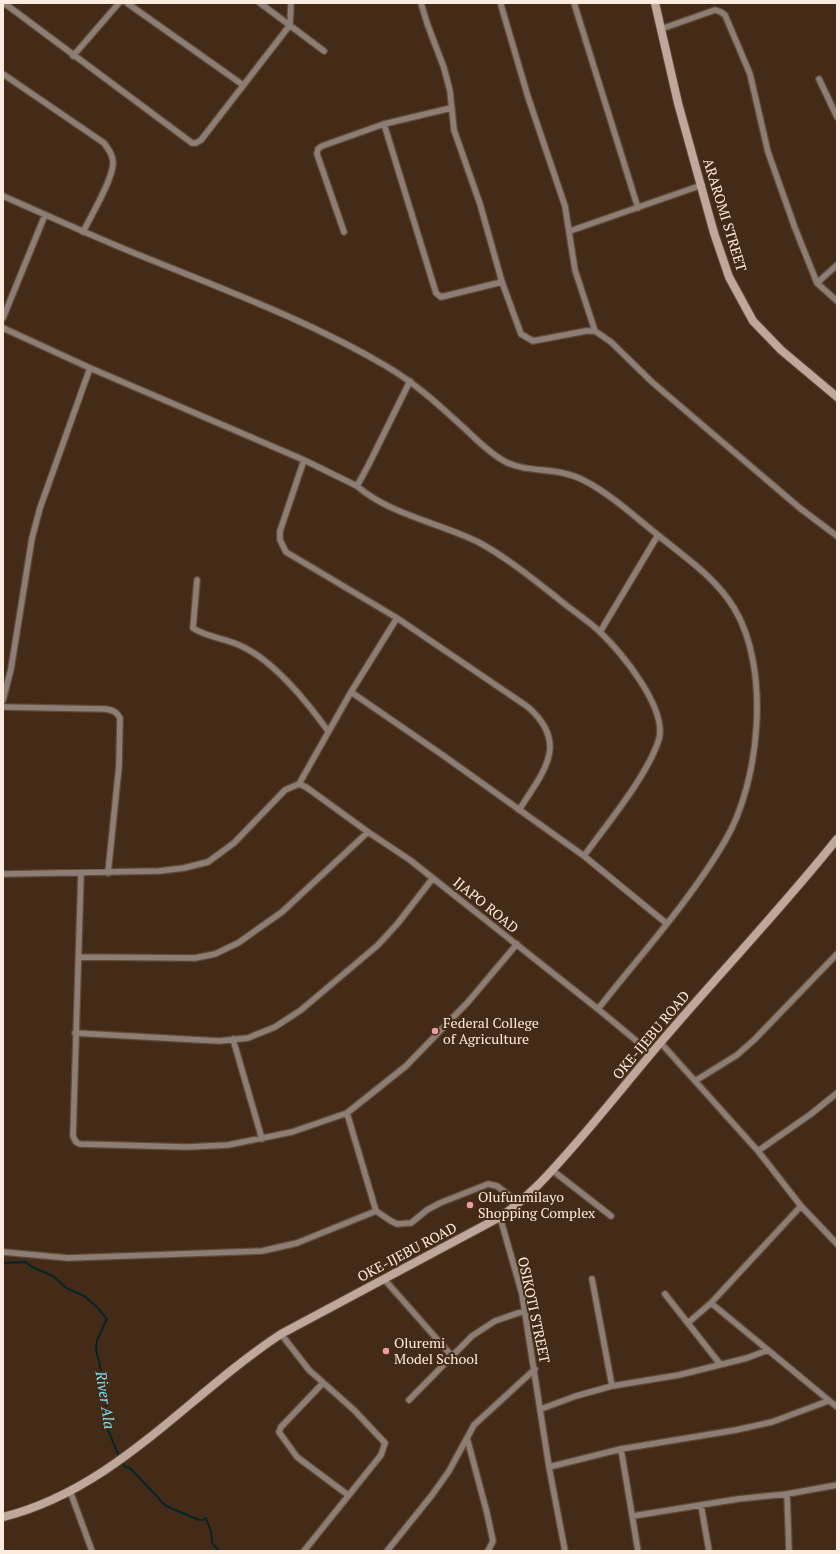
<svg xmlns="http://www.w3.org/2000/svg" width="840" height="1554" viewBox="0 0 840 1554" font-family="'PT Serif',serif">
<rect width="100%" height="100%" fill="#442b17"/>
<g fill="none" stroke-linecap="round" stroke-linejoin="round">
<path stroke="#03252c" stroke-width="2" d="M3 1263 25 1262 32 1267 53 1276 66 1288 84 1296 95 1305 107 1319 97 1340 96 1349 107 1396 105 1415 107 1428 120 1458
M121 1462 124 1466 131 1469 166 1506 199 1520H203L206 1518 211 1531 212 1543 219 1551"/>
<defs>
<path id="street" d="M4 3 192 143H196L201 140 290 25 291 3
M127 3 243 85
M260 3 324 51
M421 3 427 23 444 68 450 91 454 130 480 204 502 282 521 334 533 341 586 331H595L611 342 652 382 700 423 801 509 837 536
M574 3 638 208
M501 5 528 97 565 206 575 270 595 331
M661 29 715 10 721 12 725 15 750 74 768 152 795 228 817 283 837 301
M73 56 119 3
M3 74 104 143C108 149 113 154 113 163 113 179 91 216 83 232
M819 79 837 117
M451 108 384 124 436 293 441 297 502 282
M3 196C53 218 103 241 154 261 233 293 313 323 386 366 415 383 439 405 463 427 476 439 488 452 504 461 528 474 558 466 585 481 612 495 635 517 659 536 686 558 716 578 734 608 771 668 760 782 725 841 690 901 641 954 598 1009
M570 231 702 185
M344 232 317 154 318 149 322 146 384 124
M817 283 837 265
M3 318 45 215
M3 328 90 368 40 508 32 538 11 669 3 700
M90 368 304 460 357 486 369 464 410 381
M304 460 280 531V540L286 552 397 618 528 707C570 744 543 772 519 810
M357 486C390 515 441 523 480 543 507 558 532 578 556 597 570 609 586 619 599 631 621 652 667 707 659 739 648 775 607 824 584 856
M197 580 193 628C206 637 224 638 239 645 272 659 307 702 328 731
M397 618 351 692 444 756 584 856 666 923
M600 632 658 535
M3 707 105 709C112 710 116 711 120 718L119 766 108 873
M299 784 306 787 368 832 410 860 598 1009 651 1053
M81 873 73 1136 76 1142 80 1144 187 1147 228 1145 292 1132 347 1113 406 1066 468 1002 517 944
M3 874 159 871 184 868 208 862 234 843 285 790 299 784 351 692
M79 957 195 958 215 954 238 943 282 912 368 832
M75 1033 219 1041 248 1038 275 1027 301 1010 378 945 398 923 433 878
M233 1039 262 1139
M660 1042 758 1151 801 1206 837 1244
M695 1081 737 1055 754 1040 837 954
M347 1113 376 1211 391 1221 397 1224 411 1223 427 1210 440 1203 488 1184 497 1186 519 1203
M758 1151 811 1114 837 1093
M552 1170 611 1216
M500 1217 522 1294 549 1467 621 1449 736 1430 772 1422 828 1401
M3 1252 68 1258 262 1251 297 1243 376 1211
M384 1279 451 1355
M592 1279 612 1386
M665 1294 720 1364
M711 1303 837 1407
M689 1322 711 1303 801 1206
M281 1334 309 1370 354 1410 385 1443 381 1455 304 1551
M322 1384 281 1427 279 1432 297 1457 348 1495
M409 1400 472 1336 495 1321 524 1311
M541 1409 576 1396 612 1386 679 1375 747 1358 768 1350
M467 1438 487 1513 493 1541 488 1551
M621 1449 638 1551
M549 1467 565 1551
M70 1491 92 1551
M787 1494 789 1551
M701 1505 709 1551
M633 1516 738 1499 787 1494 837 1485
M387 1551 432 1495 449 1471 474 1425 535 1369"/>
<path id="secondary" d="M655 3 678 103 714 233 729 277 753 321 781 350 837 397
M3 1517C115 1489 188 1395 281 1334L500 1217C528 1198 549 1174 571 1149 602 1114 631 1077 661 1042 719 974 781 909 837 839"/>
</defs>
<use href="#street" stroke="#614a37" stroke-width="8"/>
<use href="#secondary" stroke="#614a37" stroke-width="10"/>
<use href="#street" stroke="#8c7d75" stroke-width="5.5"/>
<use href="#secondary" stroke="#c0a79b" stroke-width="8"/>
</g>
<g fill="#f49aa1" stroke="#442b17" stroke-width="1.5">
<circle cx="435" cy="1031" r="4"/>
<circle cx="470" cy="1205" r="4"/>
<circle cx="386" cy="1351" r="4"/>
</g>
<g text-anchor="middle" stroke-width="4" stroke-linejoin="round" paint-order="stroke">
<g font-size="14" fill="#fcebdf" stroke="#442b17">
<text transform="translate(725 215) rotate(73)" y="5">ARAROMI STREET</text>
<text transform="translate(486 905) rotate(39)" y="5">IJAPO ROAD</text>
<text transform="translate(651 1035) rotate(-50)" y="5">OKE-IJEBU ROAD</text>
<text transform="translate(407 1252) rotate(-28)" y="5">OKE-IJEBU ROAD</text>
<text transform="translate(534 1310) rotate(78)" y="5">OSIKOTI STREET</text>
</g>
<g font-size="14" fill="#fcebdf" stroke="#442b17" text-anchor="start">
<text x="443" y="1028">Federal College<tspan x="443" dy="16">of Agriculture</tspan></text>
<text x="478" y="1202">Olufunmilayo<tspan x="478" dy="16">Shopping Complex</tspan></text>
<text x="394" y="1348">Oluremi<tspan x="394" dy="16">Model School</tspan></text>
</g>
<g font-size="15" font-style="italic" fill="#76e0fa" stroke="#442b17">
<text transform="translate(105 1400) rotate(81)" y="5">River Ala</text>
</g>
</g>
<rect width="840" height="1554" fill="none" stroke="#fcebdf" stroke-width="8"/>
</svg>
